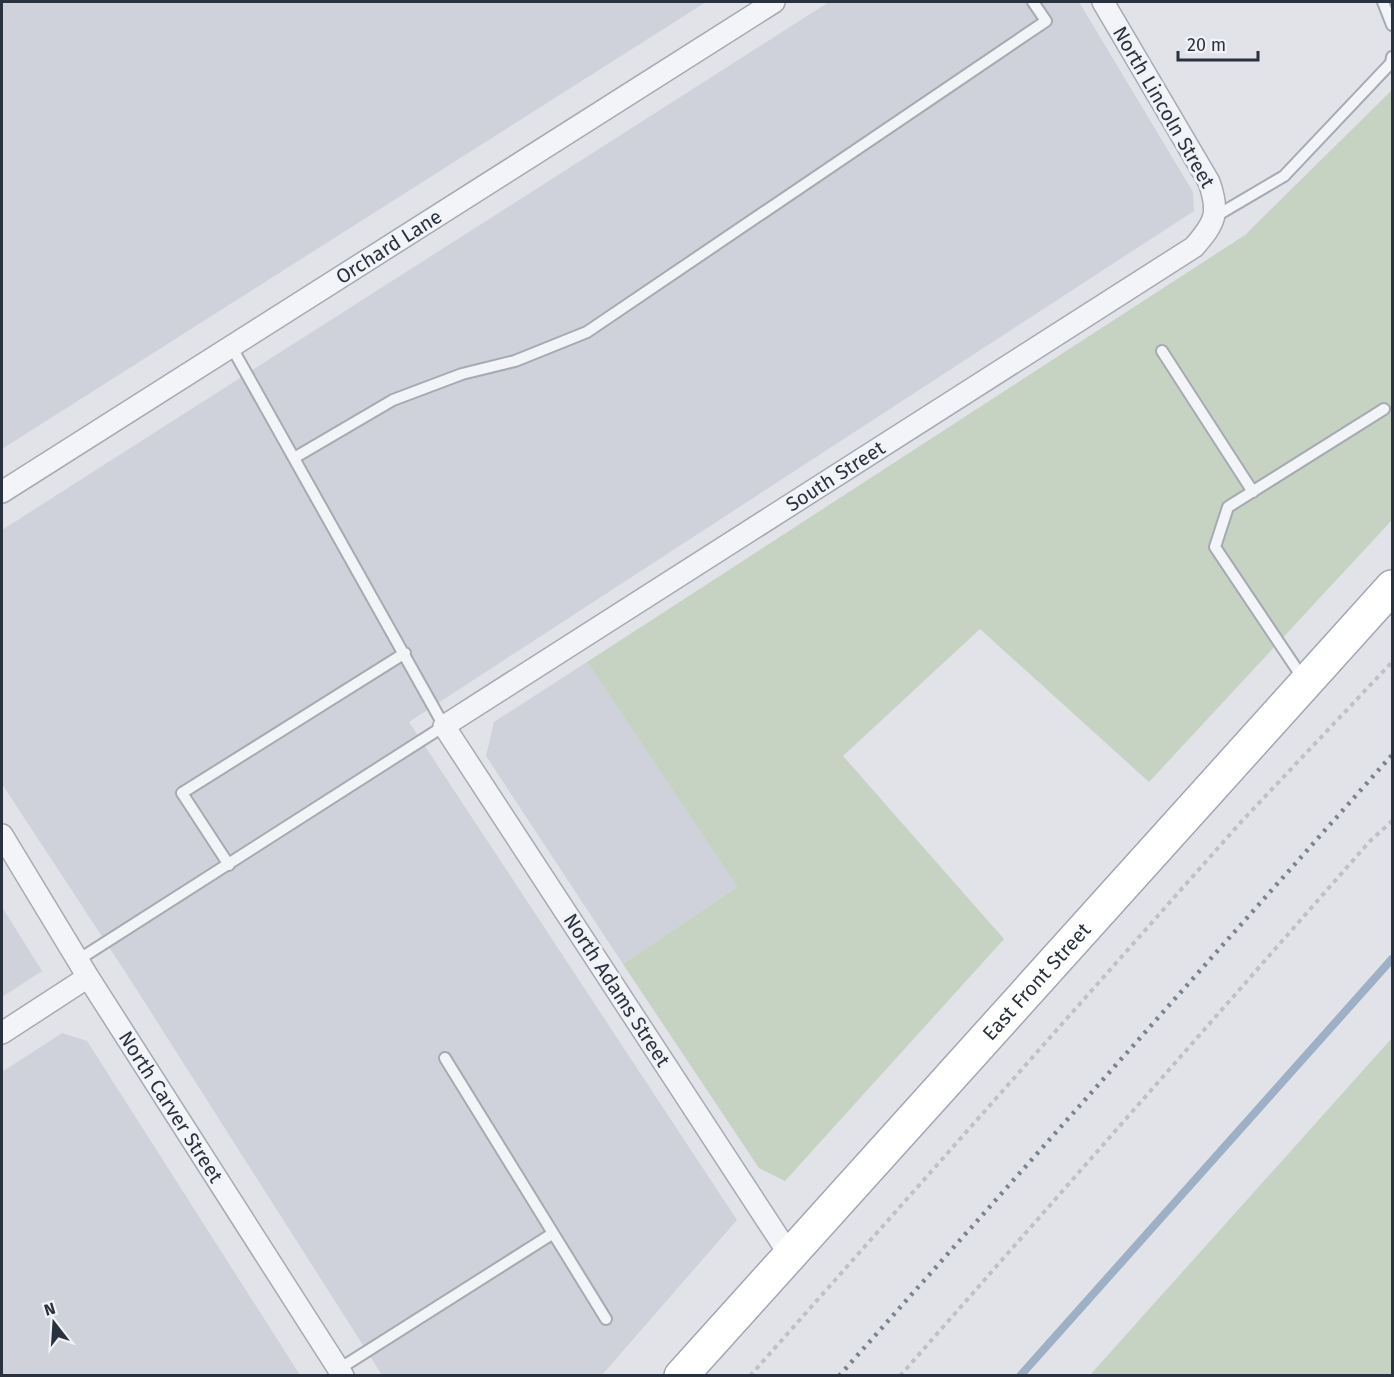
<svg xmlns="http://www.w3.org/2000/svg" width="1394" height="1377" viewBox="0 0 1394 1377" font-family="'Fira Sans',sans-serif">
<rect width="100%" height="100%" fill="#e1e3e8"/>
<path fill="#cfd2da" d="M2 2H706L2 449Z
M829 2H1079L1193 192 1194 211 409 722 737 1220 602 1375H382L126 973 2 784V530Z
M587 662 737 887 623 964 486 756 494 722Z
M2 907 42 971 2 997Z
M62 1033 87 1041 300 1375H2V1072Z"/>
<path fill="#c6d2c2" d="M1392 90V520L1149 782 980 629 843 756 1004 939 785 1181 759 1168 623 964 737 887 587 662 1245 235Z
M1392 1038V1375H1090Z"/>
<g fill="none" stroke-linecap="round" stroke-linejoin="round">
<path stroke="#9eb0c6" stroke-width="8" d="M1020 1376 1392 959"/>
<defs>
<path id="lane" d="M1383 2 1392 25
M1216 216 1284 176 1391 63 1392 57
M1162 351 1253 492
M294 458 393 400 462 374 515 361 587 332 1046 21 1033 2
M1304 680 1215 547 1228 507 1384 409
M229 865 182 793 405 653
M78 960 444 726 231 346
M445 1058 606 1319
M339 1369 552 1234"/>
<g id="street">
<path id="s1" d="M2 492 774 2"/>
<path id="s2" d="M2 835 88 977 343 1376"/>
<path d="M2 1033 88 977"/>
<path id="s3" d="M789 1254 444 726 1194 247C1215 223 1220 213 1209 182L1103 2"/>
</g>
<g id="primary">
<path id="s4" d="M681 1376 1392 587"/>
</g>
</defs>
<use href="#lane" stroke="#a6aab2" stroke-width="14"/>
<use href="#street" stroke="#a6aab2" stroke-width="24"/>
<use href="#primary" stroke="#a1a7b3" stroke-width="36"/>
<path stroke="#bfc1c7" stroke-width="4" stroke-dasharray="4.5 4.5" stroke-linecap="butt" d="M750 1376 1241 822 1392 662
M900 1376 1370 841 1392 821"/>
<use href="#lane" stroke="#f3f4f7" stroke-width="10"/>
<use href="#street" stroke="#f3f4f7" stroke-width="21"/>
<use href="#primary" stroke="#fff" stroke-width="33"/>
<path stroke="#7b8391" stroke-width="4.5" stroke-dasharray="3 6" stroke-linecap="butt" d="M839 1376 1392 755"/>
</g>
<g text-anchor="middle" stroke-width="6" stroke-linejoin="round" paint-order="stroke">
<g font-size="20" fill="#2a313f" stroke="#f0f2f6">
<text transform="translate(1164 107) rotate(60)" y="7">North Lincoln Street</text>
<text dy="7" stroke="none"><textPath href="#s1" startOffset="458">Orchard Lane</textPath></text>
<text dy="7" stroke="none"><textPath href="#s3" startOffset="1095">South Street</textPath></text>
<text dy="7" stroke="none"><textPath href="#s4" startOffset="531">East Front Street</textPath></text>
<text transform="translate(617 990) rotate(57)" y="7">North Adams Street</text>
<text dy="7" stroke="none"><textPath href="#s2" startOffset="320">North Carver Street</textPath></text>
</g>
</g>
<rect width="1394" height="1377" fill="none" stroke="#2a313f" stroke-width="6"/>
<g transform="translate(54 1323) rotate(343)" stroke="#f0f2f6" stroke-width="4.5" paint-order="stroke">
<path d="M0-4.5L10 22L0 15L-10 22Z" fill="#2a313f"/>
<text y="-9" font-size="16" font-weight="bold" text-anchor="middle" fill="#2a313f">N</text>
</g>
<path d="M1178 51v9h80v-9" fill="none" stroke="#2a313f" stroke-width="3"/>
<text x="1187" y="51" font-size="18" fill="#2a313f" stroke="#f0f2f6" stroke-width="4.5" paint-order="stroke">20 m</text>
</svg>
